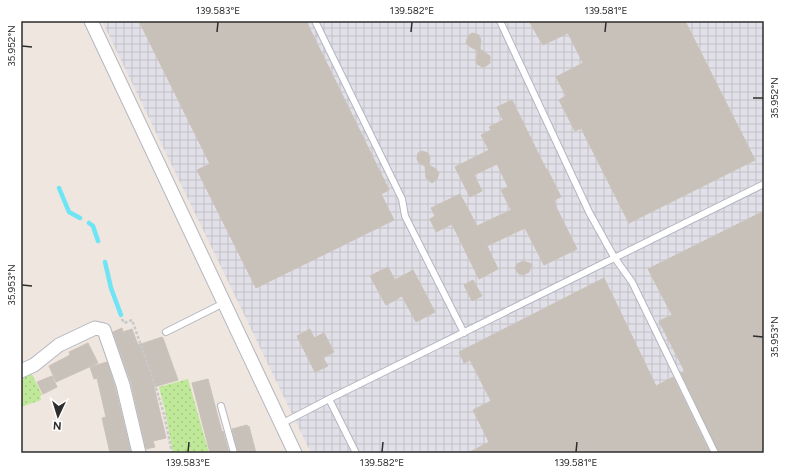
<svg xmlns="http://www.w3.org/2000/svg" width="785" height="474" viewBox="0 0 785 474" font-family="Figtree,sans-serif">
<defs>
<pattern id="industrial-grid" width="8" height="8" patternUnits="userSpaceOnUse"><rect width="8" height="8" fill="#e1e0e8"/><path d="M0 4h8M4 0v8" fill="none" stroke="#c1c0c7"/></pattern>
<pattern id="grass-dots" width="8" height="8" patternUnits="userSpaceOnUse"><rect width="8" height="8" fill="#bfe899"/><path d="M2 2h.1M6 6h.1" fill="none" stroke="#a4c784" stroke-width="1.8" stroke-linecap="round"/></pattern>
</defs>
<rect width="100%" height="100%" fill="#efe6df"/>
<path fill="url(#industrial-grid)" d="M102 21H764V453H311Z"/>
<path fill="url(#grass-dots)" d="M31 372 42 395 40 396 41 400 21 407V376Z
M188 379 209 453H173L165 410 159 387Z"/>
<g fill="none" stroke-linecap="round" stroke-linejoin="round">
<path stroke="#6ee4f5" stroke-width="4.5" d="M59 188 69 212 80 218
M89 223 93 226 98 241
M105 262 111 288 121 315"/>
</g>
<path fill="#c8c1ba" stroke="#cbc2b8" d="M139 21H306L389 190 381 194 394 220 256 288 197 170 210 164Z
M529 21H685L755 160 629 223 581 128 575 131 559 100 566 96 556 77 583 63 568 33 543 45Z
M472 33 479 35 481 40 480 49 490 56V63L486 66 482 67 477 64 476 59 478 51 469 46 466 43 468 36Z
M512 100 546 169H547L561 197 554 200 557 209 577 249 544 265 525 228 487 246 498 269 479 279 452 224 436 232 430 219 435 216 431 208 460 194 477 226 511 210 501 190 508 187 497 164 474 175 482 191 470 197 455 167 489 150 481 135 491 130 489 127 503 120 497 107Z
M422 151 428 153 430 157 429 165 436 169 439 173 437 179 432 183 426 178 425 166 419 163 417 159 418 153Z
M764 211V453H719L681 373 685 372 659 321 672 315 648 269Z
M523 261 532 264 529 272 523 275 519 274 515 269 517 264Z
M388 267 395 280 413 270 435 312 416 322 402 296 386 305 370 276Z
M604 278 656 386 673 377 710 453H468L489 442 473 410 491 401 470 360 464 363 459 352Z
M473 280 482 296 472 301 464 285Z
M122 328 123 332 132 329 138 345 162 337 163 338 178 380 154 387 166 438 153 441 155 447 146 449 131 383 113 332Z
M310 329 314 338 324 333 334 352 323 358 328 366 315 372 297 336Z
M88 343 98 363 56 382 49 366 70 355 69 352Z
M107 362 115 387 131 453H110L102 418 106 417 97 378 94 379 90 367Z
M52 376 57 387 43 394 37 382Z
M208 379 222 432 223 431 229 453H210L192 383Z
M247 425 248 427 249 426 256 453H238L232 429Z"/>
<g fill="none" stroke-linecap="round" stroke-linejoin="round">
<defs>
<path id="lane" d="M315 21 402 199 405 216 464 333
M500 21 589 212 614 257 632 282 715 453
M166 332 224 303
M329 399 356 453
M221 406 234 453
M281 424 329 399 764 184"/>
<path id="street" d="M91 21 295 453
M21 371 34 365 59 345 95 328 104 330 123 385 139 453"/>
</defs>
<use href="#lane" stroke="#b3b7c1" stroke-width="8"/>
<use href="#street" stroke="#b3b7c1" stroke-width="15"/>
<path stroke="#c8c8c8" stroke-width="2.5" stroke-dasharray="3 2" stroke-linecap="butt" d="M122 319 124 323 132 320 155 385 164 414 172 453"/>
<use href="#lane" stroke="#fff" stroke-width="6"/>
<use href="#street" stroke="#fff" stroke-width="13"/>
</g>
<path fill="none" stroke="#2d2d2d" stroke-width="1.5" d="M217 32 218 22M411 32 412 22M605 32 606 22M22 46 32 47M753 98H763M22 285 32 286M753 336 763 337M188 452 189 442M382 452 383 442M576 452 577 442"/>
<rect width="785" height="474" fill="none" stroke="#ffffff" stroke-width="44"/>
<g transform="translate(58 416) rotate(184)" stroke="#ffffff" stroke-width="3" paint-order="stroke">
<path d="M0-3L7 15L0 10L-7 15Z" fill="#2d2d2d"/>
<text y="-6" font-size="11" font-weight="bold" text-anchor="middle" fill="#2d2d2d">N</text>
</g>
<rect x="22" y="22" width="741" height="430" fill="none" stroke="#2d2d2d" stroke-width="1.5"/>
<g font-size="10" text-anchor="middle" fill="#2d2d2d">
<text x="218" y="14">139.583°E</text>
<text x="412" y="14">139.582°E</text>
<text x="606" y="14">139.581°E</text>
<text transform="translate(11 46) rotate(-90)" y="4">35.952°N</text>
<text transform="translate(774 98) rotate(-90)" y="4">35.952°N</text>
<text transform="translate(11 285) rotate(-90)" y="4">35.953°N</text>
<text transform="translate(774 337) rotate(-90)" y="4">35.953°N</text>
<text x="188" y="466">139.583°E</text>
<text x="382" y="466">139.582°E</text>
<text x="576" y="466">139.581°E</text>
</g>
</svg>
